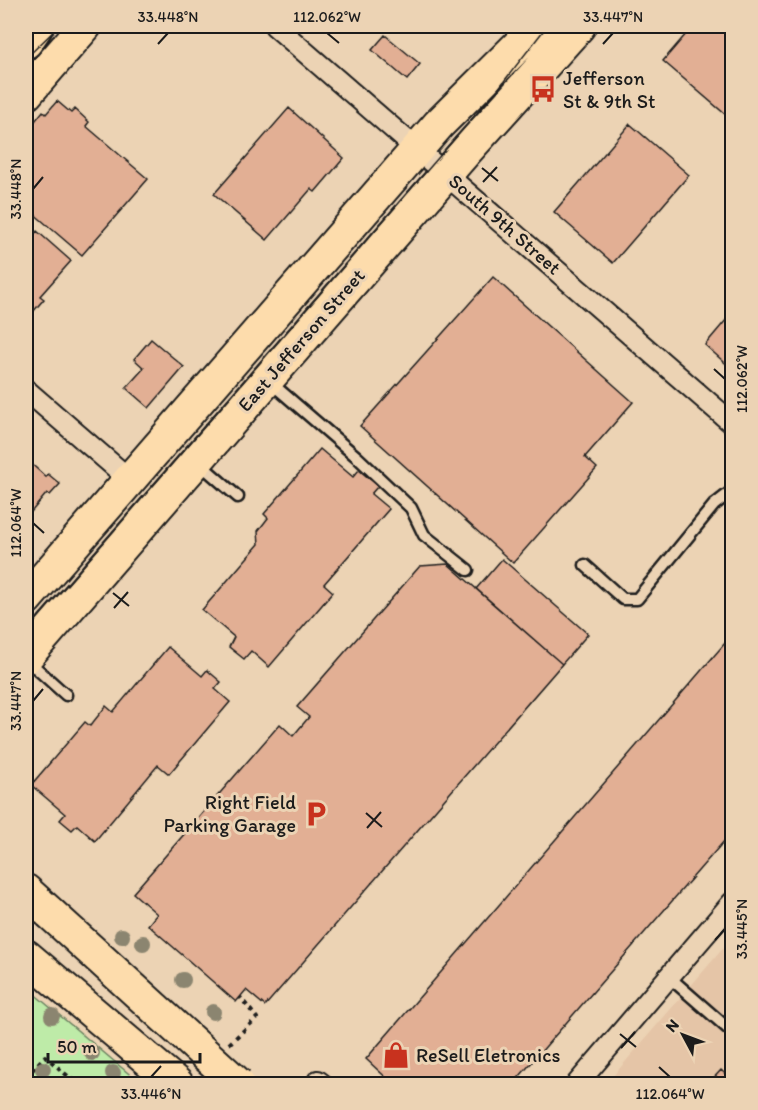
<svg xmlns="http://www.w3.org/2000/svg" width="758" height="1110" viewBox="0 0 758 1110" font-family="Itim,sans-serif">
<rect width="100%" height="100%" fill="#ecd3b4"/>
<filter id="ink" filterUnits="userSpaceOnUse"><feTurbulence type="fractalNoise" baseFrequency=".0167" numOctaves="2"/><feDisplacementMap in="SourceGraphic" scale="12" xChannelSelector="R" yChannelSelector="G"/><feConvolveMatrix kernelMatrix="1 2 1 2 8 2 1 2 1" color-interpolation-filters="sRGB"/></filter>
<g filter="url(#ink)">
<path fill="#e5c5a7" d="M732 938V1084H606L607 1083Z"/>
<path fill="#beeba8" stroke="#6d8462" stroke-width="1.5" d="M26 987 141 1084H26Z"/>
<path fill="#e2af94" stroke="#1c1c1c" stroke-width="1.5" d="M693 26H732V120L663 61Z
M385 35 420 64 407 80 372 50Z
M57 101 71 113 75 109 89 122 86 126 148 179 82 255 26 207V137L33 128 31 126 43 111 46 114Z
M289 108 344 158 315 192 311 189 267 240 214 194Z
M630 124 689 175 613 263 554 212Z
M37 231 71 261 40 296 44 299 26 320V244Z
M493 277 633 402 585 457 597 468 513 563 360 426Z
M732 313V369L705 345Z
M151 339 184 367 149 408 126 388 144 368 134 359Z
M320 449 353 477 359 470 378 486 371 494 389 509 324 584 333 592 269 667 251 651 244 659 229 647 234 637 202 610 259 544 258 531 268 518 264 514Z
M26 459 46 477 48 474 60 484 50 495 47 493 26 518Z
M502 559 588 634 562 664 476 589Z
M448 564 562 664 265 1006 246 990 236 1002 148 925 157 914 133 893 280 724 293 736 309 717 297 707 420 566Z
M732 635V832L513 1084H393L366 1059Z
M168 647 202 676 207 670 221 682 215 689 230 702 169 774 158 765 95 841 77 825 72 830 60 820 65 814 31 785 85 722 90 726 106 706 113 712Z
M721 1070 732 1080V1084H708Z"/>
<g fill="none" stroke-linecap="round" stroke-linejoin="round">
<defs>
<path id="service" d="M270 382 357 457 411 508 424 535 468 570
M199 463 238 497
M585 565 623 599H637L714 505 732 491
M26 659 66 695
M669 977 732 1032"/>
<path id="minor" d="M275 26 732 423
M26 390 129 479
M318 1081 322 1084
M577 1084 732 903"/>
<path id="primary" d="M26 42 37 26
M26 94 85 26
M26 599 439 124 538 26
M26 657 467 150 579 26
M26 891 50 913
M26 956 177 1084"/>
</defs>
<use href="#service" stroke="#1c1c1c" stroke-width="15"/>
<use href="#minor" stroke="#1c1c1c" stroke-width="24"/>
<use href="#primary" stroke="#1c1c1c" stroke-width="36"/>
<path stroke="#1c1c1c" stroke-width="4" stroke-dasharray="4.5 4.5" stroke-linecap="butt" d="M229 1044 257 1018 240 997
M26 1077 45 1056 77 1084"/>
<use href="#service" stroke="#ecd3b4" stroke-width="10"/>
<use href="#minor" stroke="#ecd3b4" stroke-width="20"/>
<use href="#primary" stroke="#fddcac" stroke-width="32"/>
<path stroke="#1c1c1c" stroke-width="1.5" d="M26 58 59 26
M26 632 498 89 547 26"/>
<defs>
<path id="primary-bridge" d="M50 913 238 1084"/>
</defs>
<use href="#primary-bridge" stroke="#1c1c1c" stroke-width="36" stroke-linecap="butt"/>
<use href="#primary-bridge" stroke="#fddcac" stroke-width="32"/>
</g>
<g fill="#8b8570">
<circle cx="122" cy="936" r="8"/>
<circle cx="143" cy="943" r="8"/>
<circle cx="183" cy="980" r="8"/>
<circle cx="213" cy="1012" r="8"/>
<circle cx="52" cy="1016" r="8"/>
<circle cx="92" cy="1053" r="8"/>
<circle cx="43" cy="1069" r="8"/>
<circle cx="113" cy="1073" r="8"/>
</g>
</g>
<path fill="none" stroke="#1c1c1c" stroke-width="2" d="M327 33 339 43M158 44 168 33M603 44 613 33M482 168 498 181M483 182 497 167M33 189 43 177M714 369 725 379M33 523 44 533M113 593 129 606M114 608 128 592M33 701 43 689M366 813 382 827M367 828 381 812M715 940 725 929M620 1034 636 1047M621 1048 635 1032M659 1067 670 1077M151 1077 161 1066"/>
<defs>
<symbol id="bus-bare" viewBox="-9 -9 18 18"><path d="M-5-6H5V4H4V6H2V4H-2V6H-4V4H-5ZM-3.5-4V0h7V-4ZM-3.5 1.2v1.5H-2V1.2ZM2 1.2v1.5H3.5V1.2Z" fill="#c8321e" stroke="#ecd3b4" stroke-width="2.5" paint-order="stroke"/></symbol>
<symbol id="parking-bare" viewBox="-9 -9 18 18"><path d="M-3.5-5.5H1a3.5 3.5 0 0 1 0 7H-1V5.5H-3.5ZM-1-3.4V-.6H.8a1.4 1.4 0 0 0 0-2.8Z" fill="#c8321e" stroke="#ecd3b4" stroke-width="2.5" paint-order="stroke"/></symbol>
<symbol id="shop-bare" viewBox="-9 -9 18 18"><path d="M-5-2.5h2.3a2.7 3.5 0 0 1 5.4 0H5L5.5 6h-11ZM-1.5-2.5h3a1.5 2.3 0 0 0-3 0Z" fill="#c8321e" stroke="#ecd3b4" stroke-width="2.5" paint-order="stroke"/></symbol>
</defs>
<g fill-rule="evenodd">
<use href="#bus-bare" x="524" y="70" width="38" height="38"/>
<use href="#parking-bare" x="297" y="795" width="38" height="38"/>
<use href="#shop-bare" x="377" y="1036" width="38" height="38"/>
</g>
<g text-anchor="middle" stroke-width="6" stroke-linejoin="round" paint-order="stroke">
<g font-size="20" fill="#1c1c1c" stroke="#ecd3b4" text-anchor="start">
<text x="563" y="85">Jefferson<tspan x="563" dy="23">St &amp; 9th St</tspan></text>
<text x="296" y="809" text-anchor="end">Right Field<tspan x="296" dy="23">Parking Garage</tspan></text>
<text x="416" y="1062">ReSell Eletronics</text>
</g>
<g font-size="20" fill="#1c1c1c" stroke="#ecd3b4">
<text transform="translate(505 224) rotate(41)" y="7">South 9th Street</text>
<text transform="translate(301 340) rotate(-49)" y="7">East Jefferson Street</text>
</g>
</g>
<rect width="758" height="1110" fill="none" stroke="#ecd3b4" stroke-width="66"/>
<g transform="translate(683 1035) rotate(311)" stroke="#ecd3b4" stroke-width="4.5" paint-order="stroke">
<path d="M0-4.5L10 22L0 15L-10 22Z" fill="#1c1c1c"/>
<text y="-9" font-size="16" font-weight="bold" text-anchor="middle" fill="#1c1c1c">N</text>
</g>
<path d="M48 1053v9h152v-9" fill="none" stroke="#1c1c1c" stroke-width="3"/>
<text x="57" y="1053" font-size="18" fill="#1c1c1c" stroke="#ecd3b4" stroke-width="4.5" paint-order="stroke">50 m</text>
<rect x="33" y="33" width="692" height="1044" fill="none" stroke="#1c1c1c" stroke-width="2"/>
<g font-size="15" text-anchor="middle" fill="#1c1c1c">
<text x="168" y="22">33.448°N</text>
<text x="327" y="22">112.062°W</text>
<text x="613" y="22">33.447°N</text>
<text transform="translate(16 189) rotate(-90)" y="5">33.448°N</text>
<text transform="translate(742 379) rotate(-90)" y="5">112.062°W</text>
<text transform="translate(16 523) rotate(-90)" y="5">112.064°W</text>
<text transform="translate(16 701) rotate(-90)" y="5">33.447°N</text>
<text transform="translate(742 929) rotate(-90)" y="5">33.445°N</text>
<text x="151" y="1099">33.446°N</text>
<text x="670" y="1099">112.064°W</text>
</g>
</svg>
